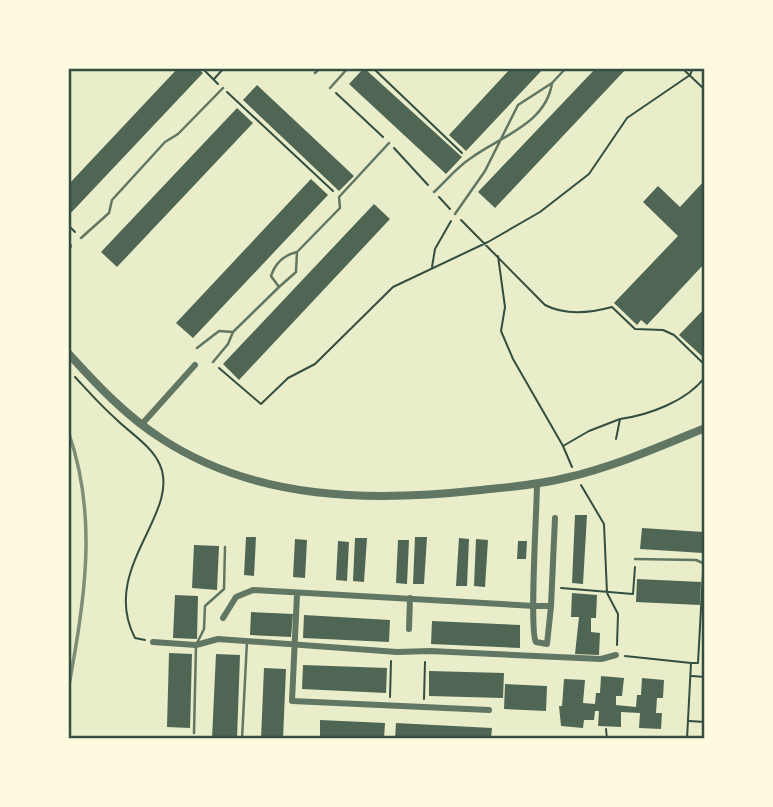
<svg xmlns="http://www.w3.org/2000/svg" width="773" height="807" viewBox="0 0 773 807" font-family="Raleway,sans-serif">
<rect width="100%" height="100%" fill="#e9edc9"/>
<path fill="#4f6655" d="M178 68H197L203 73 68 216V185Z
M364 68 462 157 446 174 349 84Z
M511 68H544L466 151 449 135Z
M596 68H627L495 208 478 192Z
M257 85 354 176 339 191 243 100Z
M237 108 253 123 117 267 101 252Z
M311 179 328 195 193 338 176 323Z
M705 180V263L647 325 641 320 637 325 614 303 678 236 643 202 658 186 680 207Z
M374 204 390 219 239 380 223 364Z
M705 308V359L679 335Z
M575 515H587L583 584 572 583Z
M642 528 704 532 703 553 640 549Z
M246 537H256L254 576 244 575Z
M415 537H427L424 584H413Z
M355 538H367L364 582 353 581Z
M459 538 469 539 467 586H456Z
M295 539 307 540 305 578 293 577Z
M476 539 488 540 485 587 474 586Z
M398 540H409L407 584 396 583Z
M338 541 349 542 347 581 336 580Z
M518 541H527L526 559H517Z
M194 545 219 546 217 590 192 588Z
M637 579 701 582 700 605 636 602Z
M572 593 597 595 596 618H591V632L600 633 599 655 575 654 579 617H571Z
M175 595 198 596 197 639 173 638Z
M251 612 293 614 291 637 250 635Z
M304 615 390 620 389 642 303 638Z
M432 621 520 625V648L431 644Z
M169 653 192 654 190 728 167 727Z
M216 654 240 655 237 739H212Z
M303 665 387 668 386 693 302 689Z
M264 668 286 669 283 739H261Z
M429 671 504 673 503 698 429 696Z
M601 676 624 678 622 696H616V705L636 707 637 695H641L642 678 664 680 663 698H657L656 713H662L661 729 639 728 640 713 621 712V727L598 726 599 711H595L594 720H584L583 728 561 726 559 706H562L564 679 585 680 583 703 595 704 596 693H600Z
M505 684 547 686 546 711 504 709Z
M320 720 385 723 384 739H320Z
M396 723 492 728 491 739H395Z"/>
<g fill="none" stroke-linecap="round" stroke-linejoin="round">
<path stroke="#344e41" stroke-width="2" d="M202 68 218 84
M373 68 462 153
M682 68 705 90
M214 79 224 68
M227 92 333 191
M336 93 383 137
M394 148 428 185
M439 197 450 209
M461 220 545 305C566 316 590 313 612 307L635 329 663 330 674 335 705 365
M68 225 75 232
M498 256 505 307 501 331 513 359 563 446 572 467
M432 267 435 249 451 221
M219 368 261 404 288 378 315 364 393 287 488 242 540 212 589 174 627 118 690 75 693 68
M75 377C88 391 101 406 116 419 130 433 152 446 160 465 181 514 99 569 135 638L145 640
M620 419C649 415 687 401 705 377
M563 446 589 431 620 419 616 439
M581 485 604 524 607 593 618 614 617 645
M561 588 633 594 635 567
M625 656 691 663 687 739
M692 663H698L703 572
M692 676 705 677
M390 697 391 661
M424 699 425 662
M689 721 705 722
M606 729 607 739"/>
<path stroke="#617663" stroke-width="2.5" d="M573 68H584
M315 73 320 68
M330 88 348 68
M434 192C446 181 457 167 471 158 501 136 546 124 552 83
M455 214 485 171 518 105 552 83 566 68
M81 238 109 213 112 200 165 142 178 134 223 88
M297 252 340 208 339 197 389 143
M297 252 296 272 279 287 271 276C275 264 284 255 297 252Z
M233 332 278 288
M197 348 219 331 233 332 228 344 213 362
M635 559 696 560 705 564
M194 733 196 645 204 629 205 606 224 589 225 547
M242 739 247 641"/>
<path stroke="#617663" stroke-width="6" d="M68 246H69
M142 424 195 365
M297 594 292 701 489 710
M551 606 555 518
M223 618 236 597 253 590 535 606H551L547 644 536 642C529 632 537 506 537 484
M409 629 410 598
M153 642 196 645 218 639 397 652 430 651 601 659 616 655"/>
<path stroke="#617663" stroke-width="8" d="M68 353C96 384 126 416 162 439 257 501 372 502 481 490 509 487 537 485 565 478 613 467 659 447 705 428"/>
<path stroke="#7c8e77" stroke-width="3.5" d="M68 431C99 517 84 603 68 691"/>
</g>
<rect width="773" height="807" fill="none" stroke="#fefae0" stroke-width="140"/>
<rect x="70" y="70" width="633" height="667" fill="none" stroke="#344e41" stroke-width="2.5"/>
</svg>
